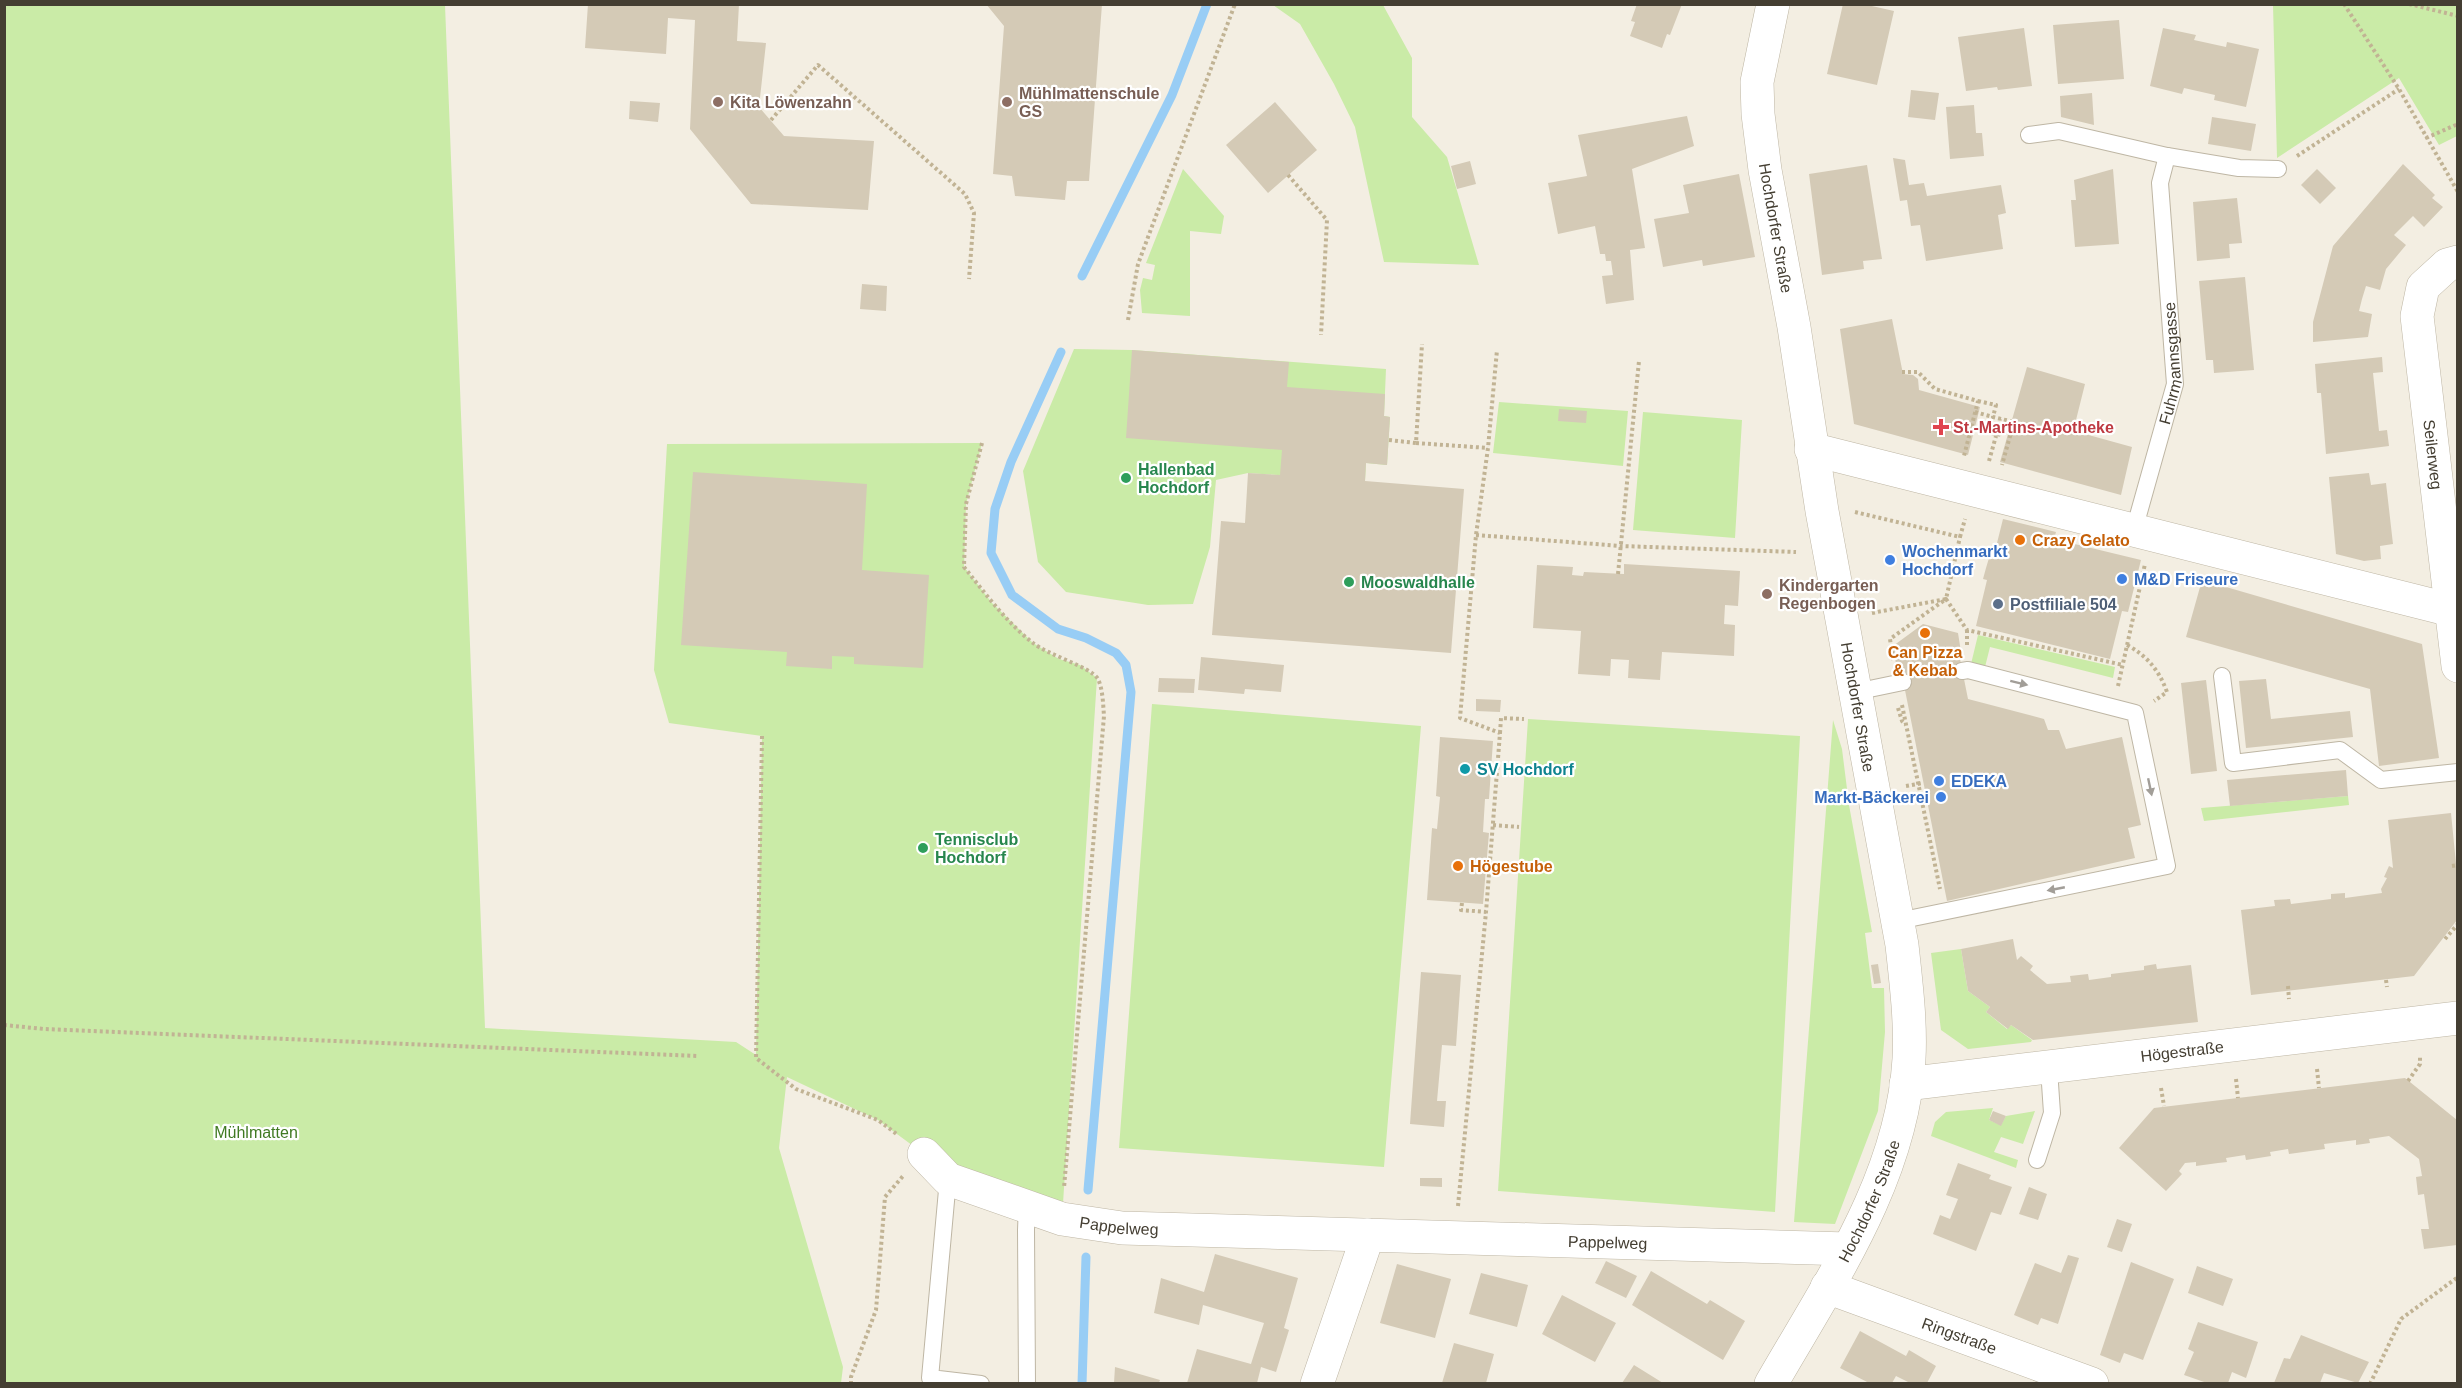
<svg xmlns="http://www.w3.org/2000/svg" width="2462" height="1388" viewBox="0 0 2462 1388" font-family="Helvetica,sans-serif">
<rect width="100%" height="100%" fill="#f3eee2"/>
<path fill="#caeba7" d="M5 5H445L485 1028 736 1042 756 1055 762 736 669 723 654 670 667 444 982 443 966 504 964 567 992 603 1033 643 1059 659 1080 665 1097 678 1062 1219 924 1154 878 1120 787 1077 779 1148 843 1367 841 1383 5 1384Z
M1273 5H1383L1412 58V117L1447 157 1479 265 1384 262 1355 127 1334 84 1300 24Z
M2273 5H2457V136L2439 145 2399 78 2277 158Z
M1183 169 1224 216 1221 234 1190 231V316L1142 313 1140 290 1143 278 1152 280 1155 265 1146 263Z
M1074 349 1132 350 1386 369 1384 416 1390 417 1387 465 1366 463 1365 481 1248 473 1216 480 1210 547 1193 604 1148 605 1066 592 1038 562 1023 471Z
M1499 402 1628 411 1623 466 1493 453Z
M1643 412 1742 420 1735 538 1633 530Z
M1978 635 2115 667 2113 678 1990 647 1985 667 1971 664Z
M1152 704 1421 726 1384 1167 1119 1148Z
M1528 719 1800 736 1775 1212 1498 1191Z
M1833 720 1842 749 1849 805 1872 932 1865 933 1872 988H1884L1885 1032 1878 1111 1835 1224 1794 1222Z
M2348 796 2349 805 2204 821 2201 808Z
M1961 949 1968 991 1990 1007 1986 1012 2007 1029 2011 1025 2032 1040 2031 1042 1968 1049 1941 1030 1931 953Z
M1993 1108 1989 1120 2001 1125 2006 1116 2035 1111 2023 1144 2001 1137 1994 1152 2018 1160 2016 1168 1931 1136 1935 1122 1946 1112Z"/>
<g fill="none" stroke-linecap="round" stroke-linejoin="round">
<path stroke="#98cdf5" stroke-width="9" d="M1082 276 1172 95 1207 4
M1061 352 1011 462 995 509 991 553 1012 595 1058 629 1086 638 1116 653 1126 665 1131 692 1088 1190
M1082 1384 1086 1257"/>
</g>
<path fill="#d4cab6" d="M588 4H739L737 41 766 43 759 107 784 136 874 141 868 210 751 204 690 129 695 20 668 18 666 54 585 48Z
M986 4H1102L1089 181H1067L1065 200 1015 196 1012 176 993 174 1004 26Z
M1637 4H1682L1670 35 1667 34 1662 48 1630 36 1635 22 1631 21Z
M1843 4H1863L1894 11 1877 85 1827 74Z
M2119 20 2124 79 2058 84 2053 25Z
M2024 28 2032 86 1998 90 1997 87 1966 91 1958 37Z
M2163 28 2196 35 2194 40 2226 47 2227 42 2259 49 2246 107 2214 100 2215 95 2184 88 2182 94 2150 86Z
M1911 90 1939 93 1935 120 1908 117Z
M2092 93 2094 125 2061 117 2060 96Z
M630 101 660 103 658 122 629 119Z
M1275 102 1317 150 1268 193 1226 145Z
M1974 105 1976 133H1982L1984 156 1950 159 1946 107Z
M1687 116 1694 146 1632 169 1645 248 1630 250 1634 300 1606 304 1602 276 1613 275 1611 261H1606L1605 254H1600L1595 226 1558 234 1548 183 1587 176 1578 135Z
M2212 117 2256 124 2251 151 2208 144Z
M1893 158 1905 160 1909 185 1924 183 1927 196 2001 185 2006 213 1998 215 2003 249 1926 261 1920 225 1911 226 1907 200 1900 201Z
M1470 161 1476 184 1457 189 1451 166Z
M2403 164 2435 195 2432 198 2443 207 2424 227 2413 216 2394 235 2406 245 2386 269 2380 290 2366 286 2362 299 2359 311 2372 314 2368 337 2313 342V322L2333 246Z
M1867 165 1882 259 1863 261 1864 269 1822 275 1809 174Z
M2113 169 2119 244 2075 247 2071 200H2076L2074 180Z
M2317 169 2336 188 2320 204 2301 185Z
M1739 174 1755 257 1703 266 1702 260 1663 267 1654 219 1689 213 1683 185Z
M2237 198 2242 243 2229 244 2230 258 2197 261 2193 202Z
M2245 277 2254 370 2214 373 2213 360H2206L2199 281Z
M862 284 887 286 886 311 860 309Z
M1892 319 1903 374 1913 375 1918 379 1919 390 1980 407 1968 455 1854 424 1840 329Z
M1132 350 1289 362 1287 387 1385 394 1384 416 1390 417 1387 465 1366 463 1365 481 1464 489 1451 653 1212 635 1221 521 1245 523 1248 473 1280 475 1282 450 1126 438Z
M2382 357 2383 372 2373 373 2379 431 2387 430 2389 446 2326 454 2321 393H2317L2315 364Z
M2027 367 2085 384 2076 420 2085 426V434L2132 447 2121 495 2000 462Z
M1559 409 1587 411 1586 423 1558 421Z
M1994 425 2003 427 2000 437 1991 435Z
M693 472 867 484 862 570 929 575 923 668 854 664V657L832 656V669L786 666 787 652 681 645Z
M2369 473 2371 485 2386 483 2393 544 2380 546 2381 559 2364 561 2336 554 2329 477Z
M2003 519 2056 532 2054 539 2141 560 2128 612 2122 611 2110 659 1976 626 1987 580 1983 579 1986 568 1989 558 1993 559Z
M1624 564 1740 571 1738 606 1725 605 1724 624 1735 625 1734 656 1662 652 1660 680 1628 678 1629 660 1611 659 1610 676 1578 674 1581 631 1533 628 1537 565 1573 567 1572 575 1583 576 1584 572 1624 574Z
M2202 580 2422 644 2439 758 2379 766 2370 689 2186 637Z
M1923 624 1958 633 1961 652 1959 654 1968 699 2044 719 2048 730H2059L2066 749 2122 737 2141 825 2128 828 2135 858 1947 901 1900 665 1896 664 1893 646Z
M1201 657 1284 665 1281 692 1245 689 1244 694 1198 690Z
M1159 678 1195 679 1194 693 1158 692Z
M2266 679 2271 719 2350 711 2353 737 2246 748 2239 681Z
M2206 680 2217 771 2191 774 2181 683Z
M1476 699 1501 700 1500 712 1476 711Z
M1440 737 1493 741 1489 799H1485L1483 832 1489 833 1483 904 1427 900 1432 828 1437 829 1440 797 1436 796Z
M2346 770 2348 796 2230 806 2227 780Z
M2451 813 2457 874V920L2414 976 2251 995 2241 910 2275 906 2274 900 2290 899 2291 904 2331 899V894L2345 893V898L2382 893 2381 889 2387 878 2384 877 2389 866 2393 868 2388 820Z
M2013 939 2017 960 2021 956 2033 966 2030 970 2047 984 2071 982 2070 976 2088 974 2089 980 2111 977V974L2144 970V966L2156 964 2157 969 2191 965 2198 1022 2033 1040 2011 1025 2008 1029 1986 1012 1990 1007 1968 991 1961 949Z
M1878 964 1881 983 1874 984 1871 965Z
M1421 972 1461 975 1456 1046 1442 1045 1437 1101H1446L1444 1127 1410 1124Z
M2405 1078 2457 1120V1245L2424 1249 2421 1229H2429L2424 1194 2418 1195 2416 1177 2422 1176 2419 1159 2389 1136 2369 1139 2370 1143 2356 1145V1140L2324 1144 2325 1149 2289 1154 2288 1149 2270 1152 2271 1156 2246 1160 2245 1155 2226 1158 2227 1162 2218 1163 2196 1166V1162L2185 1163 2179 1171 2182 1174 2166 1191 2119 1148 2154 1108Z
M1993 1111 2006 1116 2001 1126 1989 1120Z
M1958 1163 1991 1175 1989 1179 2012 1187 2001 1215 1991 1212 1976 1251 1933 1234 1940 1215 1950 1219 1958 1199 1946 1195Z
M1420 1178H1442V1187L1420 1186Z
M2029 1187 2047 1194 2038 1220 2019 1214Z
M2117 1219 2132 1224 2122 1252 2107 1247Z
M1215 1254 1298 1278 1284 1328 1289 1330 1276 1372 1261 1367 1257 1383H1187L1197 1349 1251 1364 1264 1323 1203 1305 1199 1325 1154 1313 1161 1278 1204 1292Z
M2068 1255 2079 1258 2058 1324 2041 1318 2038 1325 2014 1315 2035 1263 2061 1273Z
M1606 1261 1637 1276 1626 1298 1595 1283Z
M2131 1262 2174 1279 2143 1360 2124 1353 2120 1363 2100 1355Z
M1397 1264 1451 1279 1435 1338 1380 1323Z
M2197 1266 2233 1279 2223 1306 2188 1293Z
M1651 1271 1707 1304 1710 1300 1745 1321 1723 1360 1632 1305Z
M1481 1273 1528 1285 1517 1327 1469 1314Z
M1562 1295 1616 1323 1595 1362 1542 1334Z
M2198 1322 2258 1342 2246 1378 2232 1372 2228 1383H2207L2184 1375 2194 1352 2188 1349Z
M1860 1331 1906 1356 1909 1350 1936 1366 1927 1383H1910L1896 1376 1892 1383H1869L1840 1368Z
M2301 1335 2369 1362 2358 1383 2324 1373 2320 1383H2274L2284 1358 2290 1359Z
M1454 1343 1494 1354 1486 1383H1442Z
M1634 1365 1663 1383H1622Z
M1115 1367 1160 1380 1159 1383H1114Z"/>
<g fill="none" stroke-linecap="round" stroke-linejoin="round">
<defs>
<g id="service">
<path d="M2029 135 2059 131 2167 156 2239 168 2278 169"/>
<path id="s1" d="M2134 530 2175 384 2160 183 2167 156"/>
<path d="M2222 676 2233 763 2340 750 2381 780 2458 772"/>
<path d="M1855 692 1903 682"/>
<path d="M1898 921 2167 866 2135 713 1968 670 1962 671"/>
<path d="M2037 1160 2052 1113 2049 1069"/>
<path d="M948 1179 930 1378 981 1384"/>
<path d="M1027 1384 1026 1230 1027 1205"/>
</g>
<g id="minor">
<path id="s2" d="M2458 262 2447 265 2423 287 2417 316 2458 666"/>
<path d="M1811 449 2451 610"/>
<path id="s3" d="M1906 1084 2458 1018"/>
<path id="s4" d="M924 1154 948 1179 1062 1219 1122 1228 1848 1249"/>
<path id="s5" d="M1827 1287 2092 1384"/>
<path d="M1317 1384 1368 1235"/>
</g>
<g id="tertiary">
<path id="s6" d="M1771 1384C1829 1283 1902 1179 1909 1059 1911 1021 1906 983 1902 945L1822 511 1794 327 1765 170 1758 114 1757 82 1773 4"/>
</g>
</defs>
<use href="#service" stroke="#beb6a4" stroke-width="18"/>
<use href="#minor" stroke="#beb6a4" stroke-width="34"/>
<use href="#tertiary" stroke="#beb6a4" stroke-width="34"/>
<path stroke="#c1b394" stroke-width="4" stroke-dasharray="3 3" stroke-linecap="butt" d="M2344 4 2399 89 2458 192
M2409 4 2458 16
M771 120 818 65 965 194 974 213 969 279
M2426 138 2458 124
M2297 156 2399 89
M1288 175 1327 220 1321 335
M1128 320 1138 264 1235 4
M1902 372H1918L1935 389 1978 401 1964 456
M1978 401 1996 405 1993 417 2014 422 2002 465
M1975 412 1993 417
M1998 426 2000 419
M1389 440 1416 443 1422 344
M982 443 966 504 964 567C985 593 1006 622 1033 643 1048 655 1091 667 1098 679 1103 690 1103 704 1104 716L1064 1188
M1416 443 1488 448
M1989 461 1996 436
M1855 512 1960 537 1965 519
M1476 535 1621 546 1796 552
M1618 574 1639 361
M1872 613 1946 599 1960 537
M1967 630V647
M2127 645C2147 656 2159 670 2167 692L2154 701
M1893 660 1890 639 1946 599 1967 630 2123 665
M2118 686 2145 564
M1902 705 1940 889
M1898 708 1902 721 1906 725
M1500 733 1501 718 1524 719
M762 736 756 1058 796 1089 878 1120 898 1135
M1906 786 1923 783
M1493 825 1519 827
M2452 866 2458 865
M1462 903 1461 910 1486 912
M2445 939 2458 924
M2386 980 2387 987
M2288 986 2289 999
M4 1025 44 1029 697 1056
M2317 1069 2319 1088
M2236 1079 2238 1098
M2408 1081 2420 1064V1057
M2161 1088 2164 1106
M1458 1206 1486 912 1500 733 1460 718 1476 535 1488 448 1497 350
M851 1384V1377L876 1310 885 1197 903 1176
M2370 1384 2401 1319 2458 1277"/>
<use href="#service" stroke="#fff" stroke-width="16"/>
<use href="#minor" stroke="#fff" stroke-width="33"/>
<use href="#tertiary" stroke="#fff" stroke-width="33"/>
</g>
<defs><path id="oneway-solid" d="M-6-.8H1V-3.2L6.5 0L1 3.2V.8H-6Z" transform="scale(1.5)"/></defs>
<g fill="#a29e98">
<use href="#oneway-solid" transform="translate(2019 683) rotate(14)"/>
<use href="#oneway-solid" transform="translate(2150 787) rotate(78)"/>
<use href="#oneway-solid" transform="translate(2056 889) rotate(169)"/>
</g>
<g fill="#8d6e63" stroke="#fff" stroke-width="2">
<circle cx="718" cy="102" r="6"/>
<circle cx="1007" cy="102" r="6"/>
<circle cx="1767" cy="594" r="6"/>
</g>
<path fill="#e0444e" stroke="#fff" stroke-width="2" d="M1938 418h6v6h6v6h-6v6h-6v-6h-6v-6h6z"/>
<g fill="#2e9e5b" stroke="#fff" stroke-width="2">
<circle cx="1126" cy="478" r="6"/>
<circle cx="1349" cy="582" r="6"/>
<circle cx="923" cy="848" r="6"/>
</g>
<g fill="#e8710a" stroke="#fff" stroke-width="2">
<circle cx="2020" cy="540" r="6"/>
<circle cx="1925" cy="633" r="6"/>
<circle cx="1458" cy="866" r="6"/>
</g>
<g fill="#3f7fe0" stroke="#fff" stroke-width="2">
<circle cx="1890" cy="560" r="6"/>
<circle cx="2122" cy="579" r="6"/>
<circle cx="1939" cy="781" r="6"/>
<circle cx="1941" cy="797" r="6"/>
</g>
<circle fill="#5c6f8a" stroke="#fff" stroke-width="2" cx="1998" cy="604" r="6"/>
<circle fill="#0f9aa8" stroke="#fff" stroke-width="2" cx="1465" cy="769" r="6"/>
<g text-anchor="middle" stroke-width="4.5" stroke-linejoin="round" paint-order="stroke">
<g font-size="16" font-weight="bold" fill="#785e54" stroke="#fff" text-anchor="start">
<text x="1019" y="99">Mühlmattenschule<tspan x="1019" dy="18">GS</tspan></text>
<text x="730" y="108">Kita Löwenzahn</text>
<text x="1779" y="591">Kindergarten<tspan x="1779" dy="18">Regenbogen</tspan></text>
</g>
<g font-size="16" fill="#443e32" stroke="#fff">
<text transform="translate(1776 228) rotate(80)" y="6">Hochdorfer Straße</text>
<text dy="6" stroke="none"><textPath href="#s1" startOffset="172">Fuhrmannsgasse</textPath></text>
<text dy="6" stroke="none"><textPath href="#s2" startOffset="213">Seilerweg</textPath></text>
<text transform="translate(1858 707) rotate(80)" y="6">Hochdorfer Straße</text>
<text dy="6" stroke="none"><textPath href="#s3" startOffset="278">Högestraße</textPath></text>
<text dy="6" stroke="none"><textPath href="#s6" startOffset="208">Hochdorfer Straße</textPath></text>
<text dy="6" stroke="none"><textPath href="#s4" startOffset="213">Pappelweg</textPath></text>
<text dy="6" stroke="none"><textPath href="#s4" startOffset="702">Pappelweg</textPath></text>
<text dy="6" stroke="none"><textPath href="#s5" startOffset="141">Ringstraße</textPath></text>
</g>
<g font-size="16" font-weight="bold" fill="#be3a42" stroke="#fff" text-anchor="start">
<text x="1953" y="433">St.-Martins-Apotheke</text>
</g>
<g font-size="16" font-weight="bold" fill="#27864d" stroke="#fff" text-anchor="start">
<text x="1138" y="475">Hallenbad<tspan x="1138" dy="18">Hochdorf</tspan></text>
<text x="1361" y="588">Mooswaldhalle</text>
<text x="935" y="845">Tennisclub<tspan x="935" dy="18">Hochdorf</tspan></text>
</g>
<g font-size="16" font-weight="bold" fill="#c56008" stroke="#fff" text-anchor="start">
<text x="2032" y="546">Crazy Gelato</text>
<text x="1925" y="658" text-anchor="middle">Can Pizza<tspan x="1925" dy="18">&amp; Kebab</tspan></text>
<text x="1470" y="872">Högestube</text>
</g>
<g font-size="16" font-weight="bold" fill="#366cbe" stroke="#fff" text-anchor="start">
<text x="1902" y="557">Wochenmarkt<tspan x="1902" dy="18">Hochdorf</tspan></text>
<text x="2134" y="585">M&amp;D Friseure</text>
<text x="1951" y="787">EDEKA</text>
<text x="1929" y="803" text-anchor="end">Markt-Bäckerei</text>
</g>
<g font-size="16" font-weight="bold" fill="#4e5e75" stroke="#fff" text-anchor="start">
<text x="2010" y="610">Postfiliale 504</text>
</g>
<g font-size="16" font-weight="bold" fill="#0d838f" stroke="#fff" text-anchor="start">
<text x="1477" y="775">SV Hochdorf</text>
</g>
<g font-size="16" fill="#407a22" stroke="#fff">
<text x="256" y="1138">Mühlmatten</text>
</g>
</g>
<rect width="2462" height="1388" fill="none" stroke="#443e32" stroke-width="12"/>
</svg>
